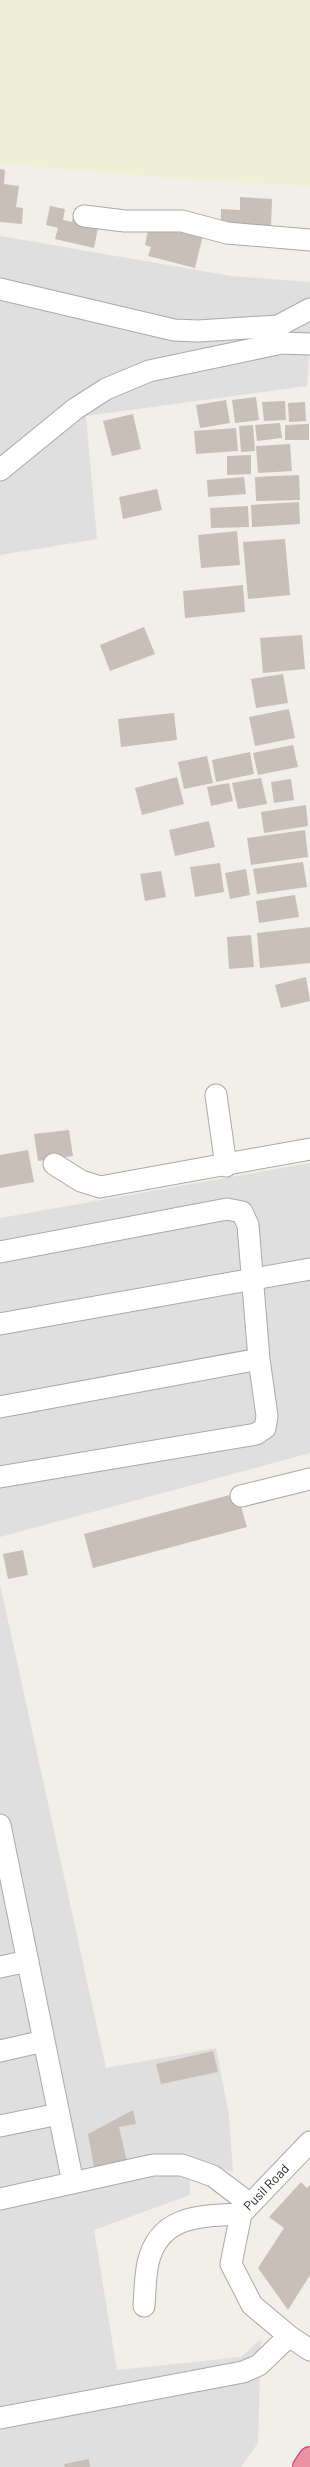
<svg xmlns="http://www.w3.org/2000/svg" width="310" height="2467" viewBox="0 0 310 2467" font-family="Barlow,sans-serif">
<rect width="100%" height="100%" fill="#f2efe9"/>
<path fill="#e0dfdf" d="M0 236 231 276 310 282V340L307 386 86 416 97 539 0 555Z
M310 1163V1453L0 1537V1218Z
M0 1584 106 2068 216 2048 229 2115 233 2172 189 2157 190 2195 94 2230 117 2370 241 2357 261 2339 258 2443 241 2467H0Z"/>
<path fill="#eef0d5" d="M0 0H310V186L220 182 0 164Z"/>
<path fill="#c7bfb8" d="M0 169 5 170 4 184 19 186 16 207 23 208 22 224 0 222Z
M240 197 272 199 271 227 221 225V209L240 210Z
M50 206 65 209 63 220 72 222 73 217 99 223 94 248 55 239 58 228 46 225Z
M149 225 180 233 181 229 203 235 195 268 148 256 151 247 145 245Z
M256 397 259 420 235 423 232 400Z
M226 400 230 423 200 428 196 405Z
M285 401 286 420 264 421 262 402Z
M305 402 306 421 289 422 288 403Z
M133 414 141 449 112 456 103 421Z
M280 423 282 438 257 441 255 425Z
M309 424V440H285V425Z
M253 425 255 451 241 452 239 426Z
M236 428 238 451 196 454 194 431Z
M290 444 292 471 258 473 256 446Z
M251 455V474L227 475V456Z
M299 475 300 500 256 501 255 477Z
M244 477 246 494 208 497 207 480Z
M157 489 162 510 123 519 119 497Z
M299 502 300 524 252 527 251 505Z
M248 506 249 527 211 528 210 508Z
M237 531 240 565 201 568 198 535Z
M285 539 290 595 248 599 243 542Z
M243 585 245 612 185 618 183 591Z
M144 627 155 654 110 671 100 645Z
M302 635 305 669 263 673 260 638Z
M283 674 288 703 256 708 251 679Z
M289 709 295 738 255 746 249 717Z
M174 713 177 740 121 747 118 719Z
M293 745 298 767 258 775 253 753Z
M250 752 254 774 216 782 212 760Z
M207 756 213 783 184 789 178 762Z
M177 777 184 804 142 815 135 788Z
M261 778 267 804 238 809 232 783Z
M291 779 294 800 274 803 271 782Z
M229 783 233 801 211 806 207 787Z
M306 805 308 826 264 833 261 812Z
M209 821 215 847 175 856 169 830Z
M305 830 308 857 251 865 247 838Z
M303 862 307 887 257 894 253 869Z
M220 863 224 892 195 897 190 867Z
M246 869 250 895 230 899 225 873Z
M161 871 166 897 145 901 140 874Z
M295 895 299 917 259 923 256 901Z
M310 927V963L260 968 257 933Z
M251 935 254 967 229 969 227 937Z
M306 977 310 1001 281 1008 275 985Z
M69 1130 73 1156 38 1161 34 1134Z
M28 1150 34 1182 0 1188V1155Z
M237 1493 247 1527 93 1568 84 1534Z
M23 1550 28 1575 8 1579 3 1554Z
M213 2051 218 2072 161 2084 156 2064Z
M133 2110 136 2124 119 2127 128 2166 95 2173 88 2134Z
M301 2182 307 2188 310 2185V2275L288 2310 258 2268 284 2228 269 2217Z
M89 2459 90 2467H65L64 2464Z"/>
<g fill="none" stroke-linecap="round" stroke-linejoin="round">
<defs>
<path id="minor" d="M84 216 125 221H182L227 233 310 240
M0 289 174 330 198 331 278 326 310 309
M0 470 75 409 106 389 149 371 282 343 310 344
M216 1095 226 1166
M54 1164 81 1181 100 1187 310 1149
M0 1252 227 1209 242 1212 248 1225 259 1359 267 1416 265 1428 256 1434 0 1477
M0 1324 310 1269
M0 1407 259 1359
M241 1496 310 1479
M0 1825 73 2183
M0 1967 28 1961
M0 2051 44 2041
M0 2126 59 2114
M310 2142 241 2214 231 2264 252 2305 289 2336 310 2350
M0 2199 153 2165H182L213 2176 250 2204
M144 2306C145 2293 145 2277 148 2263 159 2215 200 2216 241 2214
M0 2418 243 2372 259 2365 289 2336"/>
<path id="highway" d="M304 2467 310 2458"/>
</defs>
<use href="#minor" stroke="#a9a9a9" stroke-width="23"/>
<use href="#highway" stroke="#dc2a67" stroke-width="24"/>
<use href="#minor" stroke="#fff" stroke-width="21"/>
<use href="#highway" stroke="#e892a2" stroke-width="22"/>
</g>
<g text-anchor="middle" stroke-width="3.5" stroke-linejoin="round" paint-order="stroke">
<g font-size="13" fill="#222" stroke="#fff">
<text transform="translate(266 2187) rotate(-46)" y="5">Pusil Road</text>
</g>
</g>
</svg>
